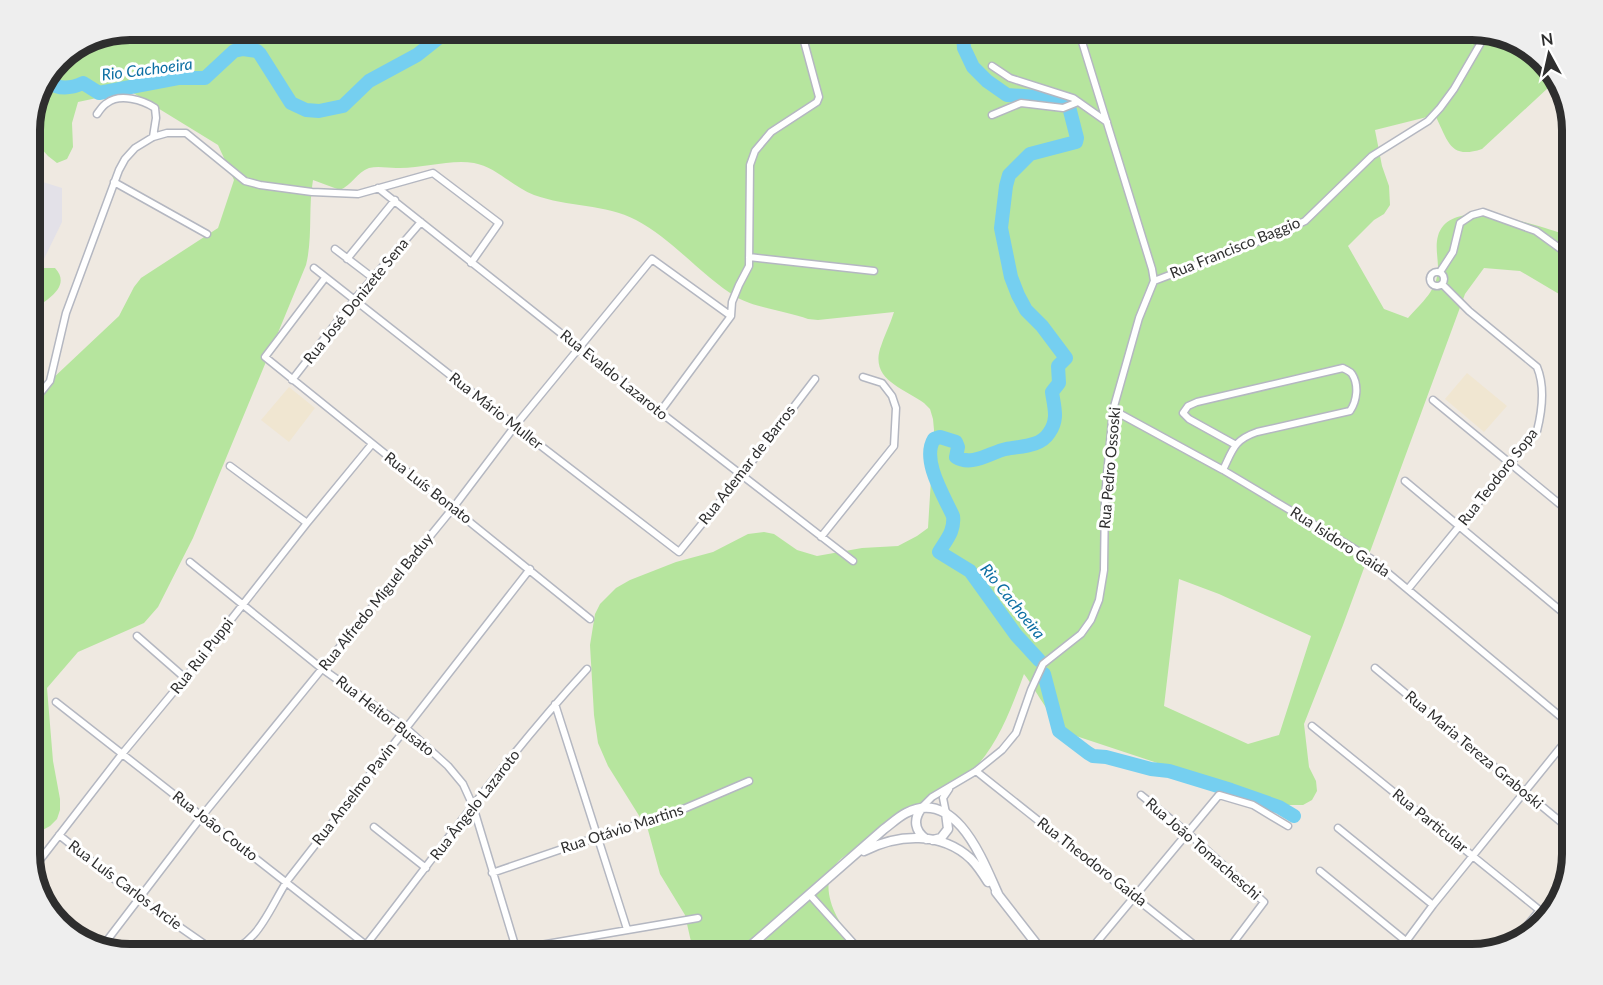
<svg xmlns="http://www.w3.org/2000/svg" width="1603" height="985" viewBox="0 0 1603 985" font-family="Lato,sans-serif">
<rect width="100%" height="100%" fill="#efe9e1"/>
<path fill="#e3e1e8" d="M30 178 62 188V222L42 263 35 271 30 267Z"/>
<path fill="#f0e6d1" d="M1467 373 1507 406 1484 432 1445 399Z
M289 387 315 408 289 442 261 420Z"/>
<path fill="#b6e59e" fill-rule="evenodd" d="M1472 30 1523 44 1556 77 1549 87 1482 149C1449 160 1448 140 1435 115L1375 130 1382 166 1389 186 1390 205 1384 214 1374 220 1348 246 1384 309 1408 318C1421 303 1438 290 1438 268 1438 258 1435 246 1438 236 1450 194 1534 225 1561 233L1573 205V365L1559 294 1520 271 1484 268 1465 294 1343 625 1304 724 1309 767 1316 781 1317 791 1312 800 1303 805H1284L1073 735C1050 721 1039 694 1024 674 1011 709 998 746 970 773 958 785 939 793 924 802 909 812 896 825 881 836 869 844 854 849 842 858 814 881 835 921 855 942 885 973 902 930 933 955H694L685 915 660 874 648 830 608 766 598 743 594 715 590 645 595 614 600 604 616 588 630 580 676 562 713 552 748 534 764 532 774 534 797 550 817 556 862 548 898 546 917 536 928 528 934 430 933 419 930 409 924 403C903 388 871 380 880 349 884 336 890 325 894 312L818 320 808 319C788 312 754 307 738 298 701 276 674 240 636 220 606 204 567 207 534 195 513 187 496 167 474 163 449 159 422 169 396 168 388 168 378 166 369 168 357 172 352 185 340 190L313 180C308 208 313 237 306 265L193 538 158 607 144 623 78 652 47 688 53 761 60 799V810L57 819 50 826 30 837V419L50 381 119 316 134 287 141 278 218 228 234 180 218 145 130 91 78 102 72 123 73 147 67 159 57 163 48 156 30 136V125L60 59 93 38ZM1179 579 1219 594 1311 636 1279 735 1248 744 1164 706Z
M43 268H55C73 287 44 302 30 311V280Z"/>
<g fill="none" stroke-linecap="round" stroke-linejoin="round">
<path stroke="#75cff0" stroke-width="14" d="M963 33 964 48 973 67 987 81 1007 95 1067 99 1077 138 1076 142 1030 154 1009 175 1006 186 1001 228 1011 277 1018 295 1026 310 1042 326 1066 358 1058 366 1059 383 1052 392C1054 407 1059 419 1049 433 1040 447 1021 446 1006 449 991 452 972 467 956 457L958 447 956 442 940 437 934 439C921 460 944 496 953 516 955 531 946 540 939 552L970 571 1016 635 1039 660
M49 82C59 90 72 88 83 83L99 93 178 78H205L234 51 243 49 257 51 260 54 291 103 306 110 319 111 343 106 369 81 417 55 441 36
M1044 674 1059 731 1088 753 1093 756 1106 757 1151 769 1169 771 1231 790 1279 807 1294 816"/>
<defs>
<path id="street" d="M992 66 1010 78 1073 98 1107 122
M97 114C100 110 103 105 107 103 120 93 143 100 155 108L156 118 153 137
M992 115 1021 103 1063 108 1078 102
M114 182 207 234
M378 188 660 412 853 561
M335 249 373 278
M749 257 874 271
M347 259 395 200
M314 268 515 426 679 552 741 476 815 379
M1430 279a7 7 0 1 1 14 0a7 7 0 1 1-14 0Z
M1440 272 1453 252 1460 223 1472 215 1483 212 1536 231 1573 258
M325 278 265 357 590 619
M1154 281 1280 233 1305 221 1372 156 1428 121 1440 108 1454 89 1486 34
M292 380 354 300 421 222
M1433 400 1573 515
M30 406 50 381 66 313 119 170 125 159 135 148 153 137 167 133H186L245 181 260 185 312 192 358 194 433 173 499 223 471 263
M1113 410 1223 470 1370 558 1573 727
M660 412 731 316 732 302 739 285 749 266 750 165 755 151 771 132 817 102 819 97 802 34
M230 466 307 523
M1223 470C1233 449 1234 440 1257 432L1350 411C1357 401 1359 385 1352 374 1350 371 1346 370 1343 368L1197 402 1188 406 1183 413 1189 419 1236 445
M1405 481 1573 621
M821 537 894 446 896 408 892 396 882 383 863 377
M190 562 321 668 406 728 448 766 463 784 473 806 518 955
M1408 589 1537 431C1542 411 1545 386 1537 367L1469 311 1442 284
M137 636 185 678
M1375 668 1573 832
M56 702 366 945 368 955
M555 704 627 929
M1312 726 1548 917
M976 771 1207 955
M1141 795 1188 833 1264 902 1224 955
M921 808 932 797 976 771 1002 750 1016 733 1031 690 1043 664 1081 634 1091 620 1099 600 1104 570 1105 497 1113 410 1139 318 1154 281 1152 269 1079 32
M946 813 943 798 949 789
M374 827 426 868
M1338 828 1433 905
M59 835 138 898 220 955C258 946 268 911 287 881L530 569
M33 869 122 754 185 678 307 523 372 444
M1320 871 1407 942
M492 873 597 837 674 813 749 781
M810 895 864 955
M366 945C438 852 507 756 587 669
M1511 945 1540 910
M102 947 202 816 453 508 515 426 652 259 731 316
M482 955 698 918
M1086 955 1219 795 1253 805 1288 826
M1396 955 1433 905 1573 732"/>
<path id="secondary" d="M921 809C913 820 915 831 926 839
M933 840 941 838 948 829 946 813
M864 851C898 834 941 831 971 859 978 866 983 874 988 882
M996 892 1045 955
M740 955 884 829C891 824 898 817 906 813 956 787 983 861 998 894"/>
</defs>
<use href="#street" stroke="#b4b7c1" stroke-width="9"/>
<use href="#secondary" stroke="#b4b7c1" stroke-width="11"/>
<use href="#street" stroke="#fff" stroke-width="6"/>
<use href="#secondary" stroke="#fff" stroke-width="8"/>
</g>
<g text-anchor="middle" stroke-width="6" stroke-linejoin="round" paint-order="stroke">
<g font-size="15" fill="#2e2e2e" stroke="#fff">
<text transform="translate(1235 248) rotate(-22)" y="5">Rua Francisco Baggio</text>
<text transform="translate(356 301) rotate(-51)" y="5">Rua José Donizete Sena</text>
<text transform="translate(614 375) rotate(39)" y="5">Rua Evaldo Lazaroto</text>
<text transform="translate(496 411) rotate(38)" y="5">Rua Mário Muller</text>
<text transform="translate(747 465) rotate(-52)" y="5">Rua Ademar de Barros</text>
<text transform="translate(1110 468) rotate(-85)" y="5">Rua Pedro Ossoski</text>
<text transform="translate(1498 477) rotate(-52)" y="5">Rua Teodoro Sopa</text>
<text transform="translate(428 488) rotate(38)" y="5">Rua Luís Bonato</text>
<text transform="translate(1340 542) rotate(33)" y="5">Rua Isidoro Gaida</text>
<text transform="translate(376 602) rotate(-51)" y="5">Rua Alfredo Miguel Baduy</text>
<text transform="translate(202 656) rotate(-52)" y="5">Rua Rui Puppi</text>
<text transform="translate(385 716) rotate(38)" y="5">Rua Heitor Busato</text>
<text transform="translate(1474 750) rotate(40)" y="5">Rua Maria Tereza Graboski</text>
<text transform="translate(354 794) rotate(-52)" y="5">Rua Anselmo Pavin</text>
<text transform="translate(475 805) rotate(-52)" y="5">Rua Ângelo Lazaroto</text>
<text transform="translate(1430 821) rotate(39)" y="5">Rua Particular</text>
<text transform="translate(215 826) rotate(38)" y="5">Rua João Couto</text>
<text transform="translate(622 829) rotate(-18)" y="5">Rua Otávio Martins</text>
<text transform="translate(1203 849) rotate(41)" y="5">Rua João Tomacheschi</text>
<text transform="translate(1092 862) rotate(38)" y="5">Rua Theodoro Gaida</text>
<text transform="translate(125 885) rotate(37)" y="5">Rua Luís Carlos Arcie</text>
</g>
<g font-size="16" font-style="italic" fill="#0d6fa3" stroke="#fff">
<text transform="translate(147 69) rotate(-7)" y="6">Rio Cachoeira</text>
<text transform="translate(1013 601) rotate(51)" y="6">Rio Cachoeira</text>
</g>
</g>
<path d="M0 0H1603V985H0ZM130 40H1472A90 90 0 0 1 1562 130V854A90 90 0 0 1 1472 944H130A90 90 0 0 1 40 854V130A90 90 0 0 1 130 40Z" fill="#eee" fill-rule="evenodd"/>
<path fill="none" stroke="#2e2e2e" stroke-width="8" d="M130 40H1472A90 90 0 0 1 1562 130V854A90 90 0 0 1 1472 944H130A90 90 0 0 1 40 854V130A90 90 0 0 1 130 40Z"/>
<g transform="translate(1549 54) rotate(352)" stroke="#ffffff" stroke-width="4.5" paint-order="stroke">
<path d="M0-4.5L10 22L0 15L-10 22Z" fill="#2e2e2e"/>
<text y="-9" font-size="16" font-weight="bold" text-anchor="middle" fill="#2e2e2e">N</text>
</g>
</svg>
